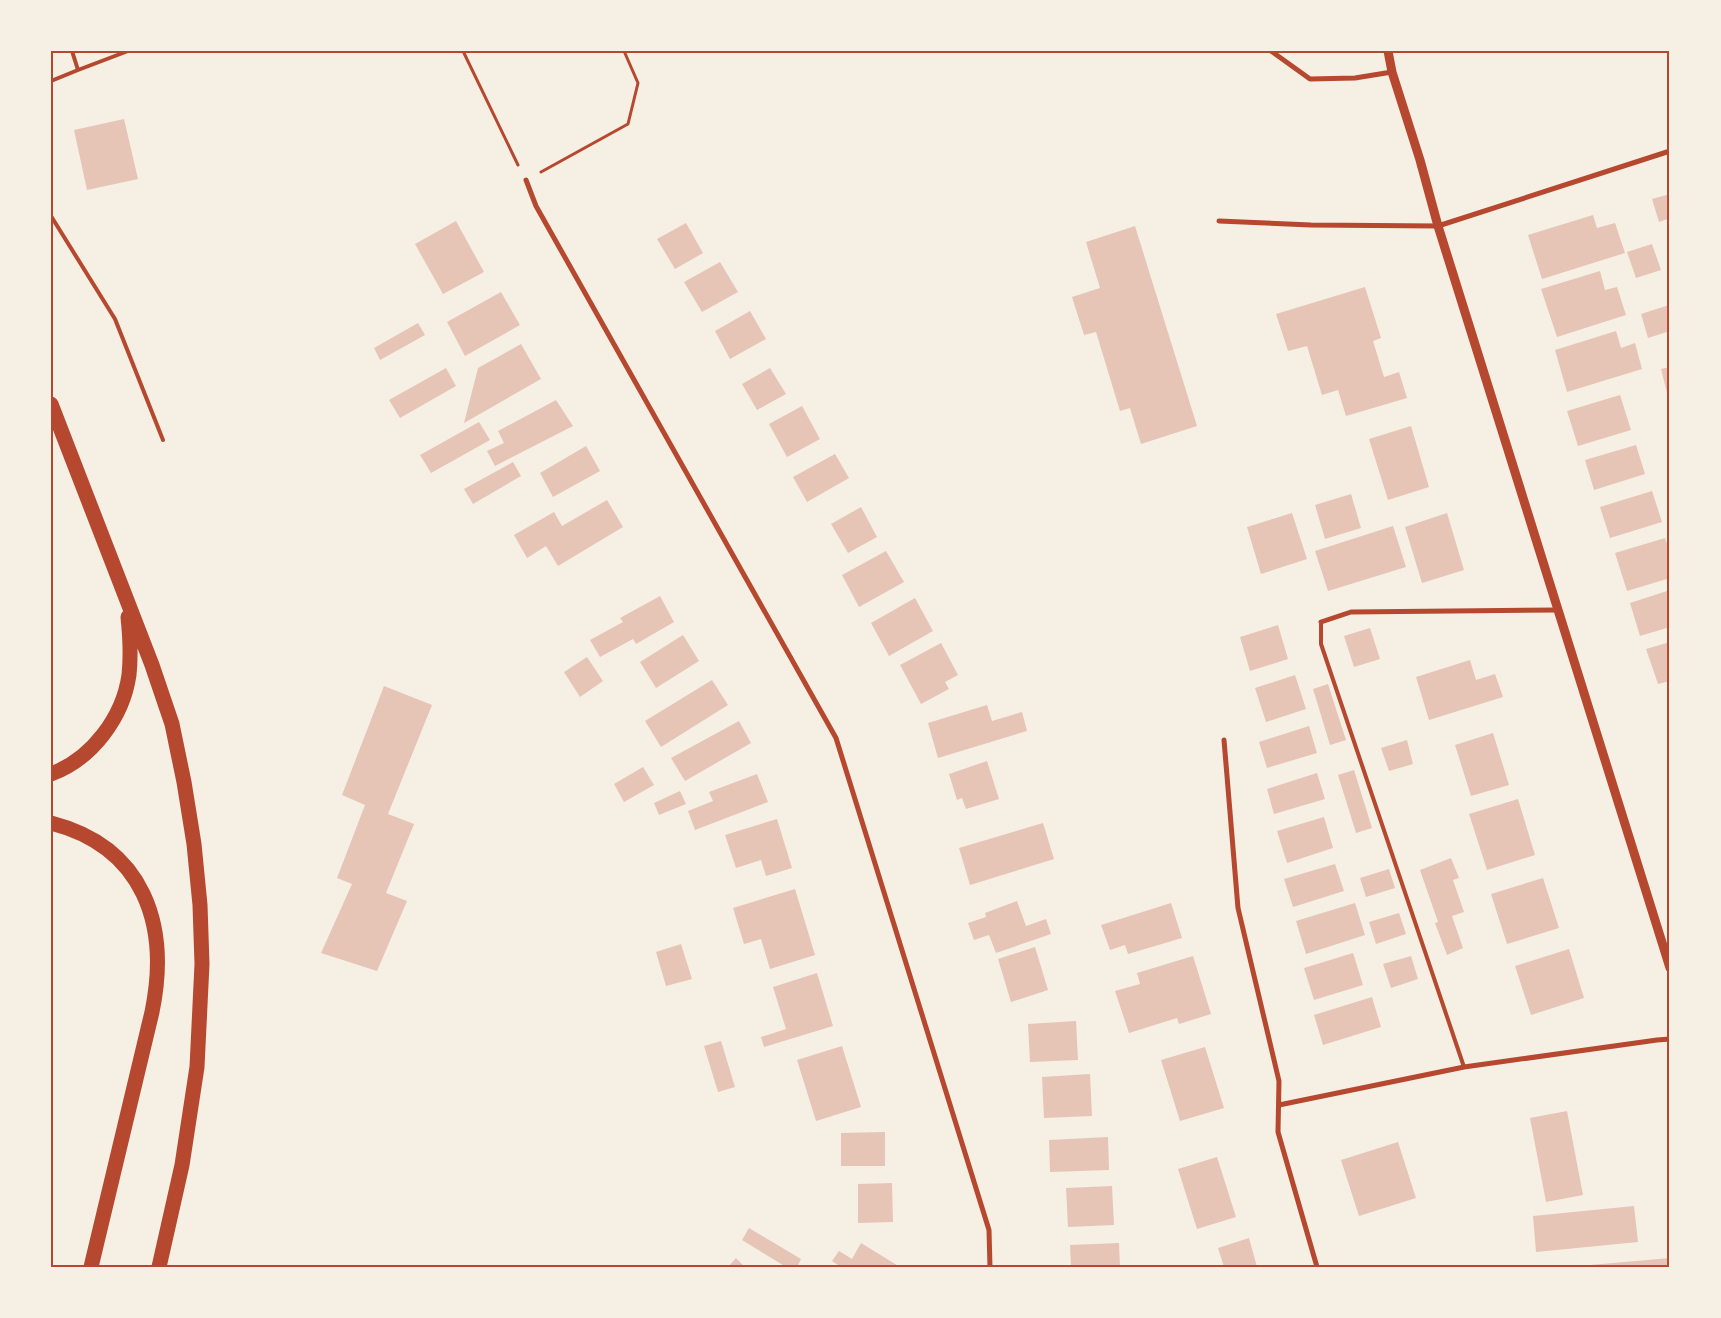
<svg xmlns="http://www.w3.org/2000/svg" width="1721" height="1318" viewBox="0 0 1721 1318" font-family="'Golos Text',sans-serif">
<rect width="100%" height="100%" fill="#f6efe4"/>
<path fill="#e6c5b7" d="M124 119 138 179 87 190 74 130Z
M1670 194V218L1659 222 1652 199Z
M1593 215 1597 228 1615 223 1625 253 1542 279 1528 235Z
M456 221 484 272 443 294 415 244Z
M686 223 703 253 675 269 657 239Z
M1135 226 1197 426 1141 444 1130 408 1120 411 1096 332 1084 335 1072 297 1100 288 1086 242Z
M1652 244 1661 270 1636 278 1627 252Z
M720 262 738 292 702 312 684 282Z
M1600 271 1605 290 1617 287 1626 315 1557 337 1541 289Z
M1365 287 1381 338 1373 341 1384 377 1399 372 1407 398 1346 416 1338 390 1322 395 1307 346 1288 351 1276 314Z
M501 292 520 325 465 356 447 322Z
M1669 305 1670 331 1648 338 1641 314Z
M750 311 766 339 730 359 715 331Z
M418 323 425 335 380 360 374 348Z
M1616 331 1621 348 1635 343 1642 369 1567 392 1555 350Z
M521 344 541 379 464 423 478 368Z
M1670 367V392L1667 393 1661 369Z
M446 368 456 386 400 418 389 400Z
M770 368 786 394 757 410 742 384Z
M1620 395 1631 430 1578 446 1567 411Z
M556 400 573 426 495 466 487 451 504 443 498 431Z
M802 406 820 439 787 457 769 424Z
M479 422 490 440 431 473 420 455Z
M1411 426 1429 487 1388 500 1369 439Z
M1636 445 1645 474 1594 490 1585 460Z
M586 446 600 471 553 497 540 473Z
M835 454 849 478 807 502 793 477Z
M513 462 521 476 473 504 464 489Z
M1652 491 1662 522 1610 538 1600 507Z
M1351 494 1361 528 1325 539 1315 505Z
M607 500 623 527 558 566 546 546 527 558 514 535 554 512 562 526Z
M861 507 877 537 848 553 831 524Z
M1292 513 1307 559 1261 574 1247 527Z
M1447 513 1464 570 1422 583 1405 527Z
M1393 526 1406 567 1328 591 1315 551Z
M1665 538 1670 553V578L1627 591 1615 553Z
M886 551 904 582 859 607 842 575Z
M1670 590V627L1640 636 1630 603Z
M660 596 674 622 636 644 633 639 600 657 590 640 623 622 620 618Z
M915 598 933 631 889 656 871 623Z
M1278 625 1288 659 1250 671 1240 637Z
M1370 628 1380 659 1354 667 1344 636Z
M683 635 699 661 656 688 640 662Z
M1670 642V681L1658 684 1646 649Z
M941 643 958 675 945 682 949 689 921 704 900 665Z
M587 657 603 681 580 697 564 672Z
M1470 660 1476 680 1495 674 1503 697 1429 720 1416 677Z
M1295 675 1306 709 1266 722 1255 688Z
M712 680 728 705 661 747 645 721Z
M1328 684 1346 740 1330 745 1313 689Z
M384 686 432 705 388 814 414 824 386 893 407 901 377 971 321 953 352 884 337 878 365 805 342 795Z
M987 705 992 721 1022 712 1027 731 938 758 928 723Z
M739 721 751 743 685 781 671 758Z
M1309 726 1317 753 1267 768 1259 742Z
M1493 733 1509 785 1471 796 1455 745Z
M1407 740 1413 764 1389 771 1381 748Z
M987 761 999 799 966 809 962 798 957 800 949 774Z
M643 767 654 785 624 802 614 784Z
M1354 770 1372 828 1356 833 1338 775Z
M1317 773 1325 799 1274 814 1267 789Z
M757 774 768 802 695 830 688 811 713 801 709 792Z
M680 791 686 804 659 815 654 803Z
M1518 799 1535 855 1487 870 1469 814Z
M1324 817 1333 848 1287 863 1277 831Z
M777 819 792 868 766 876 761 860 736 868 725 835Z
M1043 823 1054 859 970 885 959 848Z
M1451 858 1459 878 1453 880 1464 912 1452 916 1463 948 1447 955 1435 923 1438 922 1420 870Z
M1335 864 1344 891 1293 907 1284 879Z
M1389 869 1395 888 1366 897 1360 878Z
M1543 878 1559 928 1507 944 1491 894Z
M795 889 815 955 770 969 761 939 744 944 733 908Z
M1017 901 1026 926 1046 919 1051 934 996 953 989 935 974 940 968 923 986 917 985 913Z
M1171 903 1182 938 1128 954 1125 945 1110 950 1101 925Z
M1355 903 1365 935 1306 954 1296 921Z
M1399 913 1406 934 1376 944 1369 922Z
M681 944 692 979 666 986 656 952Z
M1035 947 1048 990 1011 1002 998 959Z
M1569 949 1584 998 1531 1015 1515 966Z
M1353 953 1363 985 1314 1000 1304 968Z
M1193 956 1211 1014 1179 1024 1177 1018 1129 1033 1115 991 1140 984 1137 973Z
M1411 956 1418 979 1391 988 1383 964Z
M817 973 833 1026 764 1047 761 1037 786 1029 773 987Z
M1372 997 1381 1027 1323 1045 1314 1015Z
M1076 1021 1078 1060 1030 1062 1028 1024Z
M721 1041 735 1087 718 1092 704 1046Z
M842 1046 861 1107 816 1121 797 1060Z
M1205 1047 1224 1108 1180 1121 1161 1060Z
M1090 1074 1092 1116 1044 1118 1042 1077Z
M1567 1111 1583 1195 1546 1202 1530 1118Z
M885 1132V1166H841V1133Z
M1108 1137 1109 1170 1050 1172 1049 1140Z
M1398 1142 1416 1198 1359 1216 1341 1160Z
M1217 1157 1236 1217 1197 1229 1178 1169Z
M892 1183 893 1222 858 1223V1184Z
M1112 1186 1114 1225 1068 1227 1066 1188Z
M1634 1206 1638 1242 1536 1252 1533 1216Z
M749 1228 801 1259 797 1267H786L742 1240Z
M1249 1238 1257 1267H1224L1218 1248Z
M861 1243 900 1267H841L832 1261 839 1251 852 1259Z
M1119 1243 1120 1267H1071L1070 1245Z
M736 1258 745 1267H728Z
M1670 1258V1267H1590V1265Z"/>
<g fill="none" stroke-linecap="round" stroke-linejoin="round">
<path stroke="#b5482f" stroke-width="3" d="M463 51 518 165
M541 172 628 124 638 83 624 51"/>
<path stroke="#b5482f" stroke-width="4" d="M78 70 128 51
M51 81 78 70 72 51
M51 216 115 319 163 440
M1321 622V644L1464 1067"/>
<path stroke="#b5482f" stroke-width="5" d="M1271 51 1310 79 1355 78 1392 72
M526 180 536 206 836 738 989 1230 990 1267
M1219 221 1311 225 1438 226 1670 151
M1321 622 1351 612 1557 610
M1224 740 1238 908 1279 1081 1278 1132 1317 1267
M1279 1105 1464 1067 1657 1040 1670 1039"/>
<path stroke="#b5482f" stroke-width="9" d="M1388 51 1392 72 1420 160 1438 226 1670 968"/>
<path stroke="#b5482f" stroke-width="15" d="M51 404 152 665 172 724 184 782 194 844 200 905 202 964 197 1067 182 1165 159 1267
M51 774C92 759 123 717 129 675 131 656 130 636 128 617
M51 823C144 847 170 925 152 1012L91 1267"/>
</g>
<rect width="1721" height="1318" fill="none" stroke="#f6efe4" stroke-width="105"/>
<rect x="52" y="52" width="1616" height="1214" fill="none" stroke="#b5482f" stroke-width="2"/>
</svg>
